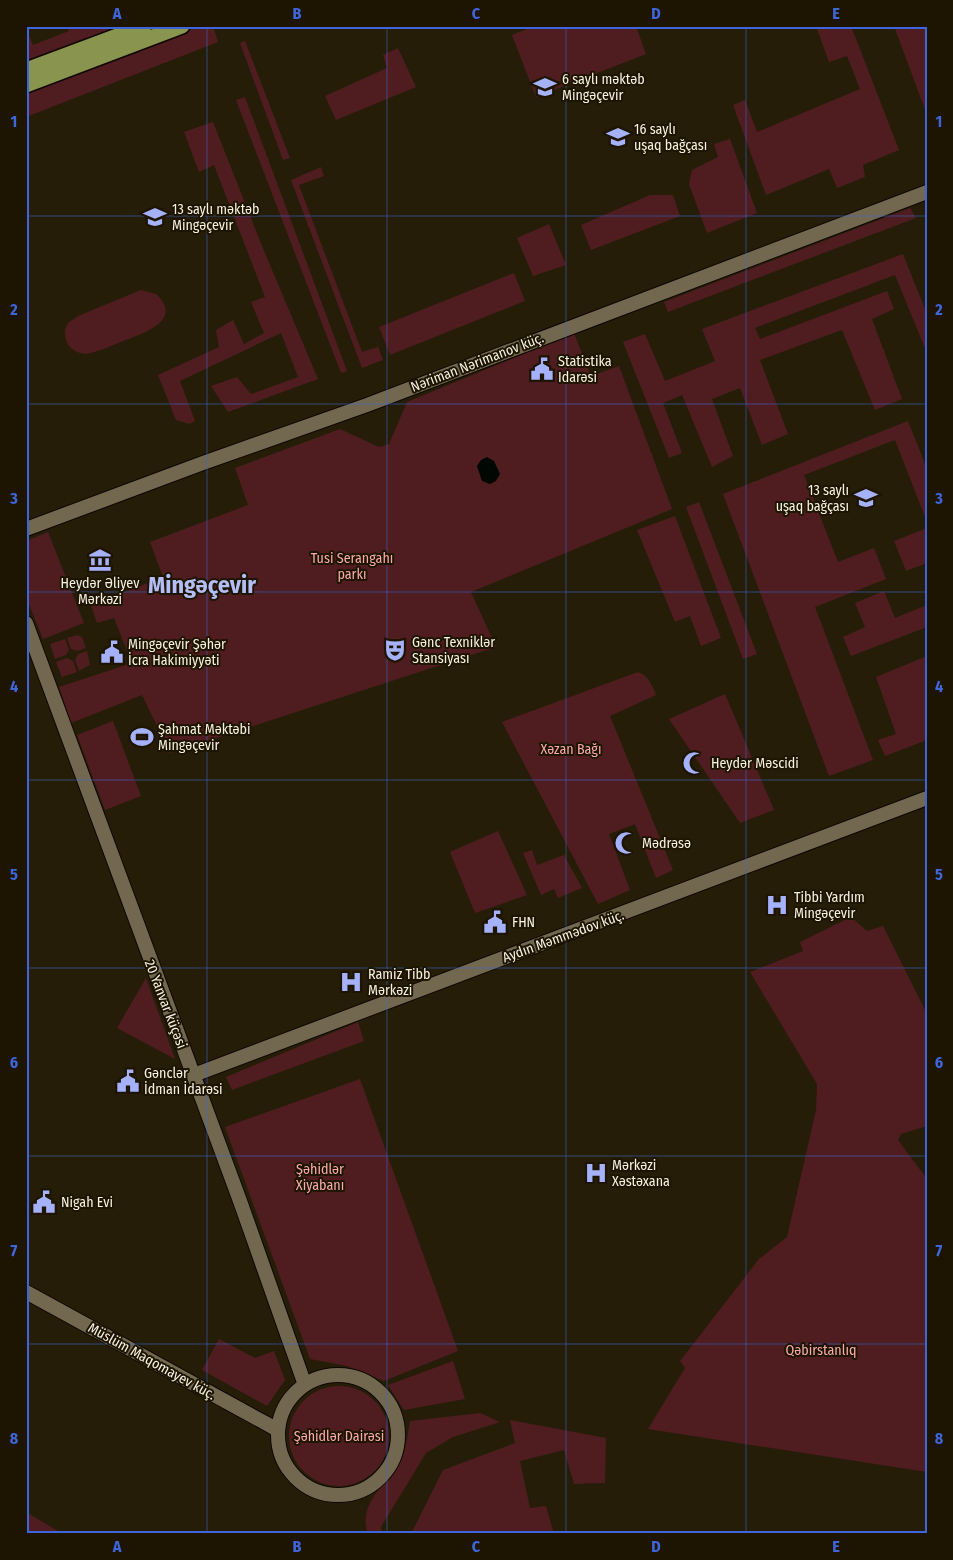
<svg xmlns="http://www.w3.org/2000/svg" width="953" height="1560" viewBox="0 0 953 1560" font-family="'Fira Sans Condensed',sans-serif">
<rect width="100%" height="100%" fill="#261d08"/>
<path fill="#4f1d20" d="M67 26H125L26 63V29L33 45 69 31Z
M199 26H213L218 42 26 117V92Z
M534 26H636L646 54 536 97 512 35Z
M816 26H851L899 150 863 165 865 177 837 188 829 169 766 195 733 105 745 100 757 132 860 89 847 56 829 62Z
M894 26H927V115Z
M245 41 290 158 283 160 240 43Z
M398 48 416 87 336 120 325 96 387 68 383 55Z
M245 97 347 371 341 373 236 100Z
M213 122 262 246 318 379 228 412 211 386 237 377 251 394 298 377 281 333 180 381 195 421 189 424 176 420 158 375 219 347 216 330 233 320 244 344 264 333 251 302 265 297 214 165 199 172 184 132Z
M730 139 757 213 707 233 689 184 692 170 718 157 714 144Z
M321 167 324 176 299 185 362 352 378 347 383 360 362 368 291 180Z
M650 195H673L680 216 591 250 581 225Z
M910 208 916 218 668 312 664 302Z
M549 224 566 265 533 276 517 238Z
M903 254 927 314V353L895 275 755 328 760 339 887 291 894 309 872 319 902 399 875 410 842 330 760 360 788 434 762 445 740 388 712 399 733 456 712 467 682 395 663 403 682 453 669 458 623 342 645 334 665 381 715 361 702 329Z
M514 273 525 301 390 355 379 327Z
M141 290 156 294C185 321 141 334 123 341 111 346 98 352 86 354 72 353 64 344 65 330L68 323 78 316Z
M574 333 591 376 619 366 672 509 471 592 496 647 170 753 142 695 71 723 59 687 132 663 114 618 97 623 91 605 163 577 150 542 248 505 235 468 340 429 379 447 389 444 407 402Z
M908 421 927 469V522L895 440 804 475 838 562 874 548 886 579 815 607 873 760 829 776 723 494Z
M699 502 757 654 743 659 686 507Z
M675 516 721 638 701 646 690 616 675 622 637 530Z
M927 528V563L906 571 894 541Z
M48 532 84 623 43 639 26 597V541Z
M884 591 895 618 927 605V627L851 656 843 637 865 627 855 603Z
M77 635 82 637 86 648 77 651 71 649 67 638Z
M65 639 69 650 66 655 55 659 50 644Z
M87 651 90 665 79 671 75 660 78 654Z
M927 656V740L885 756 878 740 896 734 876 677Z
M67 658 73 661 77 672 62 677 56 662Z
M638 672C649 676 652 685 656 695L610 716 673 870 656 878 635 824 609 834 630 890 598 904 502 722Z
M725 694 774 810 740 823 669 719Z
M113 721 141 796 105 810 77 735Z
M498 831 527 895 475 913 450 852Z
M532 850 537 865 564 855 582 888 558 898 554 889 541 895 523 853Z
M851 917 867 931 883 926 927 1014V1126L901 1134 898 1140 927 1179V1472L648 1429 685 1368 680 1361 759 1259 787 1237 816 1110 817 1084 750 972 803 951 800 942Z
M146 978 175 1059 117 1028Z
M358 1022 364 1041 232 1090 226 1077Z
M360 1079 458 1351 384 1381 347 1366 310 1359 225 1127Z
M219 1339 255 1358 274 1351 285 1380 267 1406 202 1370Z
M453 1361 465 1399 404 1410 388 1385Z
M289 1436a50 50 0 1 1 100 0a50 50 0 1 1-100 0Z
M480 1413 500 1422 453 1437 426 1453 381 1527 382 1534H368C356 1500 393 1482 404 1452 407 1442 408 1431 410 1421Z
M510 1420 606 1438 605 1483 574 1484 564 1450 520 1461 530 1508 546 1506 554 1534H411L443 1470 515 1443Z
M26 1512 63 1534H26Z"/>
<path fill="#010803" d="M487 457 494 461 500 474 496 481 490 484 482 481 477 466 481 460Z"/>
<g fill="none" stroke-linecap="round" stroke-linejoin="round">
<defs>
<path id="secondary" d="M26 529 203 463 367 405 927 192
M26 623 240 1201 305 1385
M199 1073 927 798
M26 1292 278 1430
M278 1435a60 60 0 1 1 120 0a60 60 0 1 1-120 0Z"/>
<path id="primary" d="M26 70 144 26
M26 85 182 26"/>
</defs>
<use href="#secondary" stroke="#0f0700" stroke-width="16"/>
<use href="#primary" stroke="#0f0700" stroke-width="18"/>
<use href="#secondary" stroke="#726850" stroke-width="14"/>
<use href="#primary" stroke="#89944e" stroke-width="15"/>
</g>
<path fill="none" stroke="#3e66da" stroke-width="1" stroke-opacity="0.55" d="M207 26V1534M387 26V1534M566 26V1534M746 26V1534M26 216H927M26 404H927M26 592H927M26 780H927M26 968H927M26 1156H927M26 1344H927"/>
<defs>
<symbol id="school-bare" viewBox="-9 -9 18 18"><path d="M0-5L7-2L0 1L-7-2ZM-4 1L0 2.5L4 1V4Q0 6-4 4Z" fill="#a6b1fc" stroke="#1d1401" stroke-width="2.5" paint-order="stroke"/></symbol>
<symbol id="civic-bare" viewBox="-9 -9 18 18"><path d="M-.6-6.5H3V-4.5H.6V-3L4-1V1h2V6H-6V1h2V-1L-.6-3ZM-1.2 2.5V6h2.4V2.5Z" fill="#a6b1fc" stroke="#1d1401" stroke-width="2.5" paint-order="stroke"/></symbol>
<symbol id="museum-bare" viewBox="-9 -9 18 18"><path d="M0-6L6-3V-2H-6V-3ZM-5-1h2V3h-2ZM-1-1h2V3h-2ZM3-1h2V3H3ZM-6 4H6V6H-6Z" fill="#a6b1fc" stroke="#1d1401" stroke-width="2.5" paint-order="stroke"/></symbol>
<symbol id="theatre-bare" viewBox="-9 -9 18 18"><path d="M-5-5.5Q0-4 5-5.5V0Q5 5 0 6Q-5 5-5 0ZM-3.3-2.5H-1v1.5H-3.3ZM1-2.5H3.3v1.5H1ZM-2.8 1Q0 5.5 2.8 1Z" fill="#a6b1fc" stroke="#1d1401" stroke-width="2.5" paint-order="stroke"/></symbol>
<symbol id="stadium-bare" viewBox="-9 -9 18 18"><path d="M0-5a6.5 5 0 1 0 0 10a6.5 5 0 1 0 0-10ZM-3.5-1.8h7v3.6h-7Z" fill="#a6b1fc" stroke="#1d1401" stroke-width="2.5" paint-order="stroke"/></symbol>
<symbol id="mosque-bare" viewBox="-9 -9 18 18"><path d="M3.5-4.9A6 6 0 1 0 3.5 4.9A5 5 0 1 1 3.5-4.9Z" fill="#a6b1fc" stroke="#1d1401" stroke-width="2.5" paint-order="stroke"/></symbol>
<symbol id="hospital-bare" viewBox="-9 -9 18 18"><path d="M-5-5h3v3.5h4V-5h3V5h-3V1.5h-4V5h-3Z" fill="#a6b1fc" stroke="#1d1401" stroke-width="2.5" paint-order="stroke"/></symbol>
</defs>
<g fill-rule="evenodd">
<use href="#school-bare" x="529" y="71" width="32" height="32"/>
<use href="#school-bare" x="602" y="121" width="32" height="32"/>
<use href="#school-bare" x="139" y="201" width="32" height="32"/>
<use href="#civic-bare" x="526" y="353" width="32" height="32"/>
<use href="#school-bare" x="850" y="482" width="32" height="32"/>
<use href="#museum-bare" x="84" y="544" width="32" height="32"/>
<use href="#theatre-bare" x="379" y="634" width="32" height="32"/>
<use href="#civic-bare" x="96" y="636" width="32" height="32"/>
<use href="#stadium-bare" x="126" y="721" width="32" height="32"/>
<use href="#mosque-bare" x="678" y="747" width="32" height="32"/>
<use href="#mosque-bare" x="610" y="827" width="32" height="32"/>
<use href="#hospital-bare" x="761" y="889" width="32" height="32"/>
<use href="#civic-bare" x="479" y="906" width="32" height="32"/>
<use href="#hospital-bare" x="335" y="966" width="32" height="32"/>
<use href="#civic-bare" x="112" y="1065" width="32" height="32"/>
<use href="#hospital-bare" x="580" y="1157" width="32" height="32"/>
<use href="#civic-bare" x="28" y="1186" width="32" height="32"/>
</g>
<g text-anchor="middle" stroke-width="4" stroke-linejoin="round" paint-order="stroke">
<g font-size="14" fill="#f6f1e3" stroke="#1d1401" text-anchor="start">
<text x="562" y="84">6 saylı məktəb<tspan x="562" dy="16">Mingəçevir</tspan></text>
<text x="634" y="134">16 saylı<tspan x="634" dy="16">uşaq bağçası</tspan></text>
<text x="172" y="214">13 saylı məktəb<tspan x="172" dy="16">Mingəçevir</tspan></text>
<text x="558" y="366">Statistika<tspan x="558" dy="16">Idarəsi</tspan></text>
<text x="849" y="495" text-anchor="end">13 saylı<tspan x="849" dy="16">uşaq bağçası</tspan></text>
<text x="100" y="588" text-anchor="middle">Heydər Əliyev<tspan x="100" dy="16">Mərkəzi</tspan></text>
<text x="412" y="647">Gənc Texniklər<tspan x="412" dy="16">Stansiyası</tspan></text>
<text x="128" y="649">Mingəçevir Şəhər<tspan x="128" dy="16">İcra Hakimiyyəti</tspan></text>
<text x="158" y="734">Şahmat Məktəbi<tspan x="158" dy="16">Mingəçevir</tspan></text>
<text x="711" y="768">Heydər Məscidi</text>
<text x="642" y="848">Mədrəsə</text>
<text x="794" y="902">Tibbi Yardım<tspan x="794" dy="16">Mingəçevir</tspan></text>
<text x="512" y="927">FHN</text>
<text x="368" y="979">Ramiz Tibb<tspan x="368" dy="16">Mərkəzi</tspan></text>
<text x="144" y="1078">Gənclər<tspan x="144" dy="16">İdman İdarəsi</tspan></text>
<text x="612" y="1170">Mərkəzi<tspan x="612" dy="16">Xəstəxana</tspan></text>
<text x="61" y="1207">Nigah Evi</text>
</g>
<g font-size="14" fill="#f6f1e3" stroke="#1d1401">
<text transform="translate(477 362) rotate(-21)" y="5">Nəriman Nərimanov küç.</text>
<text transform="translate(563 936) rotate(-20)" y="5">Aydın Məmmədov küç.</text>
<text transform="translate(166 1004) rotate(69)" y="5">20 Yanvar küçəsi</text>
<text transform="translate(152 1361) rotate(29)" y="5">Müslüm Maqomayev küç.</text>
</g>
<g font-size="14" fill="#f9aaaa" stroke="#1d1401">
<text x="352" y="563">Tusi Serangahı<tspan x="352" dy="16">parkı</tspan></text>
<text x="571" y="754">Xəzan Bağı</text>
<text x="320" y="1174">Şəhidlər<tspan x="320" dy="16">Xiyabanı</tspan></text>
<text x="821" y="1355">Qəbirstanlıq</text>
<text x="339" y="1441">Şəhidlər Dairəsi</text>
</g>
<g font-size="24" font-weight="bold" fill="#b4bdf5" stroke="#1d1401">
<text x="202" y="593">Mingəçevir</text>
</g>
</g>
<rect width="953" height="1560" fill="none" stroke="#1d1401" stroke-width="55"/>
<rect x="28" y="28" width="898" height="1504" fill="none" stroke="#3e66da" stroke-width="2"/>
<g font-size="16" text-anchor="middle" font-weight="bold" fill="#3e66da">
<text x="117" y="19">A</text>
<text x="297" y="19">B</text>
<text x="476" y="19">C</text>
<text x="656" y="19">D</text>
<text x="836" y="19">E</text>
<text x="14" y="127">1</text>
<text x="939" y="127">1</text>
<text x="14" y="315">2</text>
<text x="939" y="315">2</text>
<text x="14" y="504">3</text>
<text x="939" y="504">3</text>
<text x="14" y="692">4</text>
<text x="939" y="692">4</text>
<text x="14" y="880">5</text>
<text x="939" y="880">5</text>
<text x="14" y="1068">6</text>
<text x="939" y="1068">6</text>
<text x="14" y="1256">7</text>
<text x="939" y="1256">7</text>
<text x="14" y="1444">8</text>
<text x="939" y="1444">8</text>
<text x="117" y="1552">A</text>
<text x="297" y="1552">B</text>
<text x="476" y="1552">C</text>
<text x="656" y="1552">D</text>
<text x="836" y="1552">E</text>
</g>
</svg>
